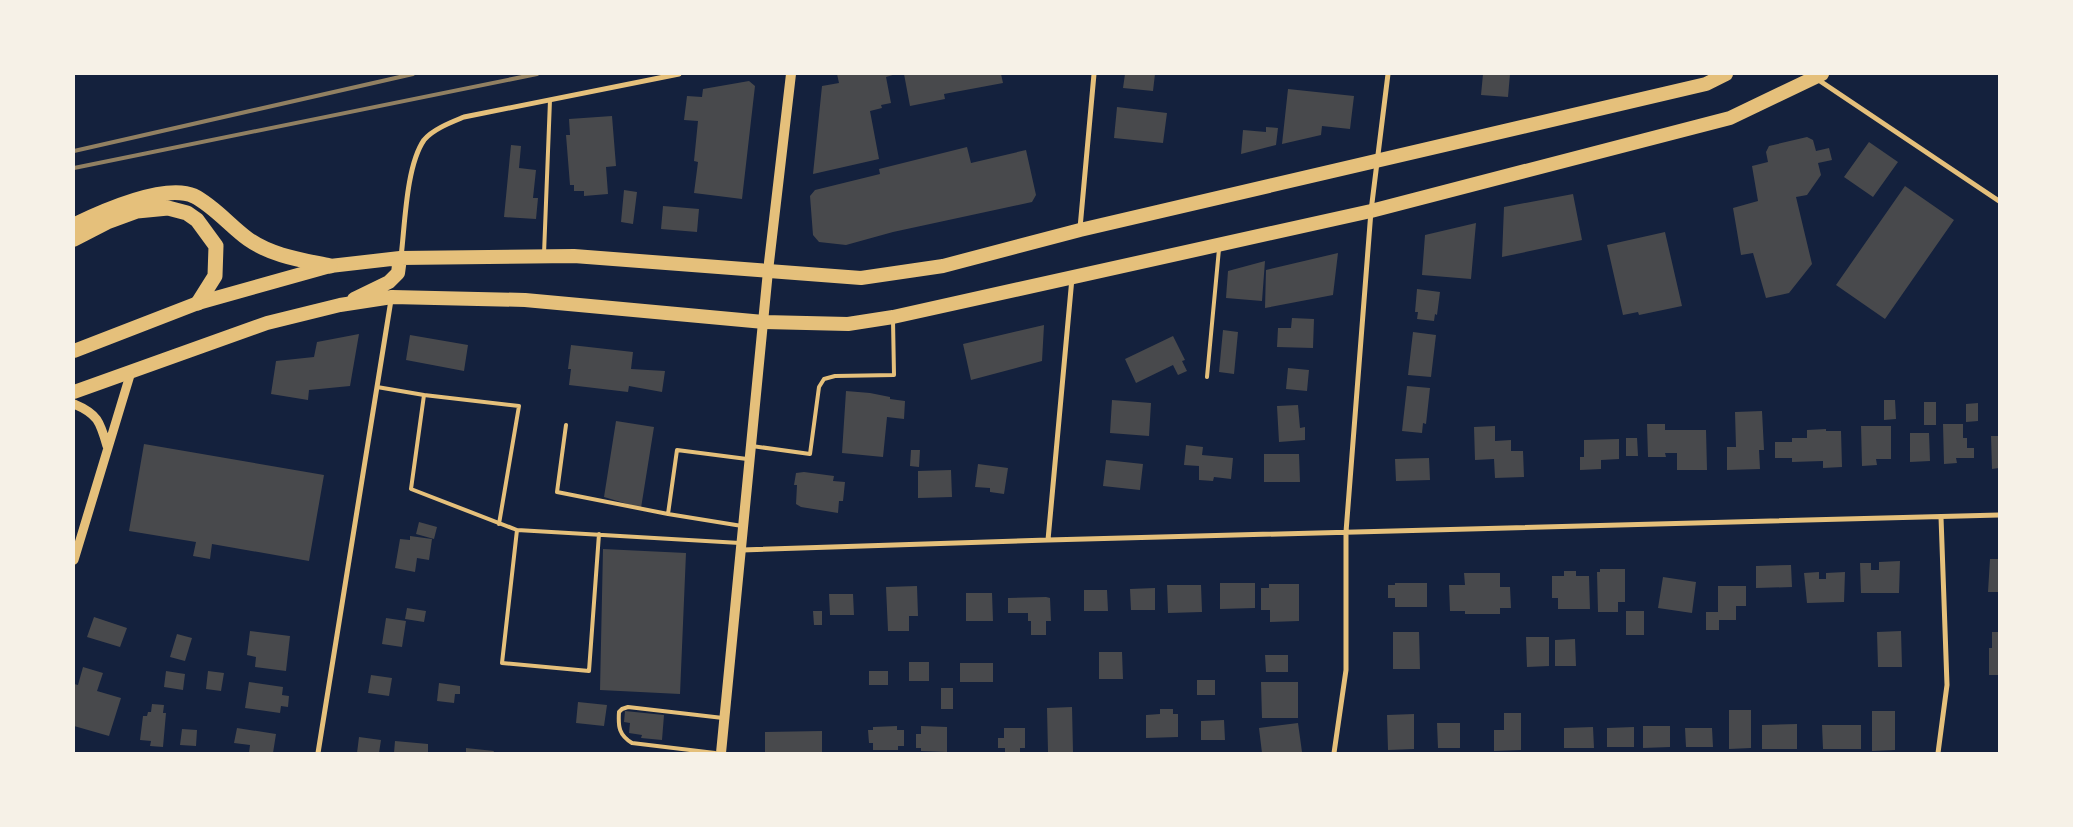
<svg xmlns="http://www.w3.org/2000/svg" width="2073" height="827" viewBox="0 0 2073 827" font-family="Karla,sans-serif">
<rect width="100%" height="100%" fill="#14213d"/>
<path fill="#48494c" d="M837 74H896L886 77 891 103 881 105 882 108 870 111 879 159 813 174 822 86 839 83Z
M904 74H1001L1003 83 944 94 945 99 910 106Z
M1125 74H1155L1153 91 1123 88Z
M1483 74H1510L1508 97 1481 95Z
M749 81 755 86 742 199 694 193 698 162 694 161 698 121 684 120 687 96 702 97 703 89Z
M1288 89 1354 96 1350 129 1322 126 1321 135 1282 144Z
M1117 107 1167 113 1163 143 1114 138Z
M612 116 616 166 606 167 608 194 584 196V191H574V185H570L566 135H570L569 119Z
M1266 127 1278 128 1276 145 1241 154 1243 130 1266 132Z
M1807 137 1813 140 1816 151 1829 148 1832 160 1818 163 1821 175 1807 195 1796 197 1812 264 1789 293 1766 298 1753 253 1741 255 1733 208 1758 201 1752 166 1768 162 1766 152 1769 146Z
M1869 142 1898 162 1873 197 1844 177Z
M511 145 521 146 519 168 536 170 533 198H538L536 219 504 217Z
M967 147 971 163 1026 150 1036 195 1032 202 893 232 846 245 819 242 813 235 810 196 815 190 880 174 879 169Z
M1905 186 1954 220 1885 319 1836 285Z
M624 190 637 192 633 224 621 222Z
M1573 194 1582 240 1502 257 1504 207Z
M663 206 699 209 697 232 661 229Z
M1476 223 1471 279 1422 275 1425 235Z
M1665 232 1682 306 1639 315 1638 312 1623 315 1607 245Z
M1338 253 1333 295 1265 308 1266 270Z
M1265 261 1262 301 1226 298 1228 271Z
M1417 289 1440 292 1437 315 1435 314 1434 321 1417 319 1418 312H1415Z
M1292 318 1314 319 1313 348 1277 347 1278 328H1291Z
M1044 325 1042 361 971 380 963 344Z
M1223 330 1238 332 1234 374 1219 372Z
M1413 332 1436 335 1431 377 1408 375Z
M359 334 350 386 309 390 308 400 271 394 276 361 314 357 317 342Z
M410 335 468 345 464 371 406 360Z
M1173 336 1185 360 1182 361 1187 371 1178 375 1173 365 1136 383 1125 359Z
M571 345 633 352 631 369 665 371 662 392 629 386 628 392 569 385 571 369H568Z
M1288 368 1309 370 1307 391 1286 389Z
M1407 386 1430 388 1426 424 1423 423 1422 433 1402 431Z
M846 391 870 393 890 397V399L905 401 904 419 887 417 883 457 842 453Z
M1112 400 1151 403 1149 436 1110 433Z
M1884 400H1895L1896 419 1884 420Z
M1924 402H1936V425H1924Z
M1978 403V421L1966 422V404Z
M1298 405 1300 428 1305 427V440L1279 442 1277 406Z
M1762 411 1764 450H1759L1760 469 1727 470V447H1736L1735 412Z
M616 421 654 427 641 508 604 497Z
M1647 424H1665V430H1706L1707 470H1677V453H1665L1666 457H1648Z
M1943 424H1963V438H1967V448H1974V458H1956L1957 463 1944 464Z
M1495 426V441L1511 440V451H1523L1524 477 1495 478 1494 459 1475 460 1474 427Z
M1861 426H1891V459H1876L1877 465 1862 466Z
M1826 429V431H1841L1842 467 1823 468V461L1792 462V458H1775V442H1792V438H1807V430Z
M1910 433H1929L1930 461 1910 462Z
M1991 436H1999V468L1992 469Z
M1626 438H1637L1638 456H1626Z
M1619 439V459L1601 460V469L1580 470V457H1584V440Z
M144 444 324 475 309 561 212 544 210 559 193 556 196 542 129 531Z
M1186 445 1203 447 1202 455 1233 458 1231 479 1214 477 1213 481 1199 480V466L1184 465Z
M911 450H920L919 467 910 466Z
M1264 454H1299L1300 482H1264Z
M1429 458 1430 480 1396 481 1395 459Z
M1106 460 1143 464 1140 490 1103 486Z
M978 464 1008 468 1004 494 990 492V488L975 487Z
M951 470 952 497 918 498V471Z
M804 472 834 476 833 481 845 482 843 501H839L838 513 801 507 796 504 797 485H794L796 473Z
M419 522 437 527 434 539 416 534Z
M410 536 432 539 429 560 417 558 415 572 395 568 400 539 410 540Z
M603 549 686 553 680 694 600 690Z
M1990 559H1999V592H1988Z
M1900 561 1899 593H1861L1860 563H1871V570H1879V562Z
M1791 565 1792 587 1756 588V566Z
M1600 569H1625V602H1618V612H1598L1597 572H1600Z
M1564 571H1576V576H1589L1590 609H1558V598H1552V576H1564Z
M1819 572V579H1826V573L1845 572 1844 602 1807 603 1804 573Z
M1464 573H1500V587H1510L1511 608H1500V614H1465V611H1450L1449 585H1465Z
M1663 577 1696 582 1692 613 1658 608Z
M1220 583H1255V608L1220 609Z
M1395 583H1427V607H1395V598H1388V585H1395Z
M1269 584H1299V621L1270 622V610H1261V588H1269Z
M1167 585H1201L1202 612 1168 613Z
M917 586 918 616H909V631H888L886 587Z
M1718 586H1746V606H1736V620H1719V630H1706V612H1718Z
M1155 588V610H1131L1130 589Z
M1084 590H1107L1108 611H1084Z
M966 593H992L993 621H966Z
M829 594H853L854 615H830Z
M1046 597 1050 598 1051 621H1046V635H1031V621H1028V613H1008V598Z
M407 608 426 611 424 622 405 619Z
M813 611H822V625H814Z
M1626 611H1644V635H1626Z
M94 617 127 628 120 647 87 637Z
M386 618 406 621 402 647 382 644Z
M250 631 290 636 286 671 255 667 256 657 247 655Z
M1901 631 1902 667H1878L1877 632Z
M1393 632H1419L1420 669H1393Z
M1992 632H1999V675H1989V648H1992Z
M177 634 192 638 185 661 170 657Z
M1526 637H1549V666L1527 667Z
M1575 639 1576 666H1555V640Z
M1099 652H1122L1123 679H1099Z
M1265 655H1288V672H1266Z
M909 662H929V681H909Z
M960 663H993V682H960Z
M83 667 103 673 97 691 121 698 109 736 74 726V684L78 685Z
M166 671 185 674 183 690 164 687Z
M208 671 224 673 221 691 206 689Z
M869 671H888V685H869Z
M371 675 392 678 389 696 368 693Z
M1197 680H1215V695H1197Z
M249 682 283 687 282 695 289 696 288 707 281 706 280 713 245 708Z
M1261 682H1298V718H1262Z
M439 683 460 686V694H455L454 703 437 701Z
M941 688H953V709H941Z
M578 702 607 705 604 726 576 723Z
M152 704 164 705 163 713H166L163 747 150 746 151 741 140 740 143 716H147L148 712H151Z
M1072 707 1073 752H1048L1047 708Z
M1160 709H1173V714H1178V737L1146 738V715L1160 714Z
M1729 710H1751V748L1729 749Z
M625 711 664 715 662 740 641 738 642 735 629 733 630 723 624 722Z
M1872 711H1895V750L1872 751Z
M1504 713H1521V750L1494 751V730H1504Z
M1414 714V749L1388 750 1387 715Z
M1224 720 1225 740H1201V721Z
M1298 723 1302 752 1262 753 1259 728Z
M1437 723H1460V748H1438Z
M1797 724V749H1762V725Z
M1822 725H1861V749H1823Z
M897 726V730H904V746H898V750H873V743H869L868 730H873V727Z
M921 726 947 727V752L921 751V748H916V734H921Z
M1643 726H1670V747L1643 748Z
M1593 727 1594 748H1564V728Z
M1634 727V747H1607V728Z
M237 728 276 734 273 753H249L250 745 234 743Z
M1004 728H1025V748H1020V753H1005V748H998V738H1004Z
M1685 728H1712L1713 747H1686Z
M182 729 197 730 196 746 180 745Z
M822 731V753H765V732Z
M359 737 381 740 379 753H357Z
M395 741 428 744V753H394Z
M466 748 494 751 493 753H466Z"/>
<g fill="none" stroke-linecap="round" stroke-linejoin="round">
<path stroke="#e5c07b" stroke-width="4" d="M544 254 550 100
M1207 377 1219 249
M377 387 424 395 411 489 517 530 740 543
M424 395 519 406 499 524
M566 425 557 492 668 514
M752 446 810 454 819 387 824 379 835 376 894 375 893 320
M742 526 668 514 677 450 747 459
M517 530 502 663 589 671 599 534
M715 753 632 743C619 735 618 727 619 712L622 709 628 707 723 718"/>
<path stroke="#e5c07b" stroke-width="5" d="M1817 79 1999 201
M1080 228 1094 74
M401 257C405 225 406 166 424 140 433 129 452 122 464 117L679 74
M1048 540 1072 278
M742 550 1048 540 1999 515
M318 753 391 300
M1334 753 1346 670V532L1371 211 1388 74
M1938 753 1947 685 1941 517"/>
<path stroke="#e5c07b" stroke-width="9" d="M74 404C98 414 100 422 107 446
M74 560 131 372"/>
<path stroke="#e5c07b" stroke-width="10" d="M721 753 768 271 791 74"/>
<path stroke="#e5c07b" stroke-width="14" d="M354 299 389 282 398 273 400 258
M74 351 198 303 330 266 400 258 574 256 861 278 943 266 1080 230 1706 84 1726 74
M74 392 267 323 340 305 392 297 525 300 764 322 848 324 893 317 1371 211 1730 118 1822 74"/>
<path stroke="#e5c07b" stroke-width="15" d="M74 225C101 212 164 183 194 196 214 206 230 226 248 239 272 256 302 260 330 266
M74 239 107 222 137 211 168 208 187 213 197 220 216 246 215 276 198 303"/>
<path stroke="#918062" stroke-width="4" d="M74 151 413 74
M74 168 537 74"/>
</g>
<rect width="2073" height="827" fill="none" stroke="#f6f1e7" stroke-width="150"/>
</svg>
